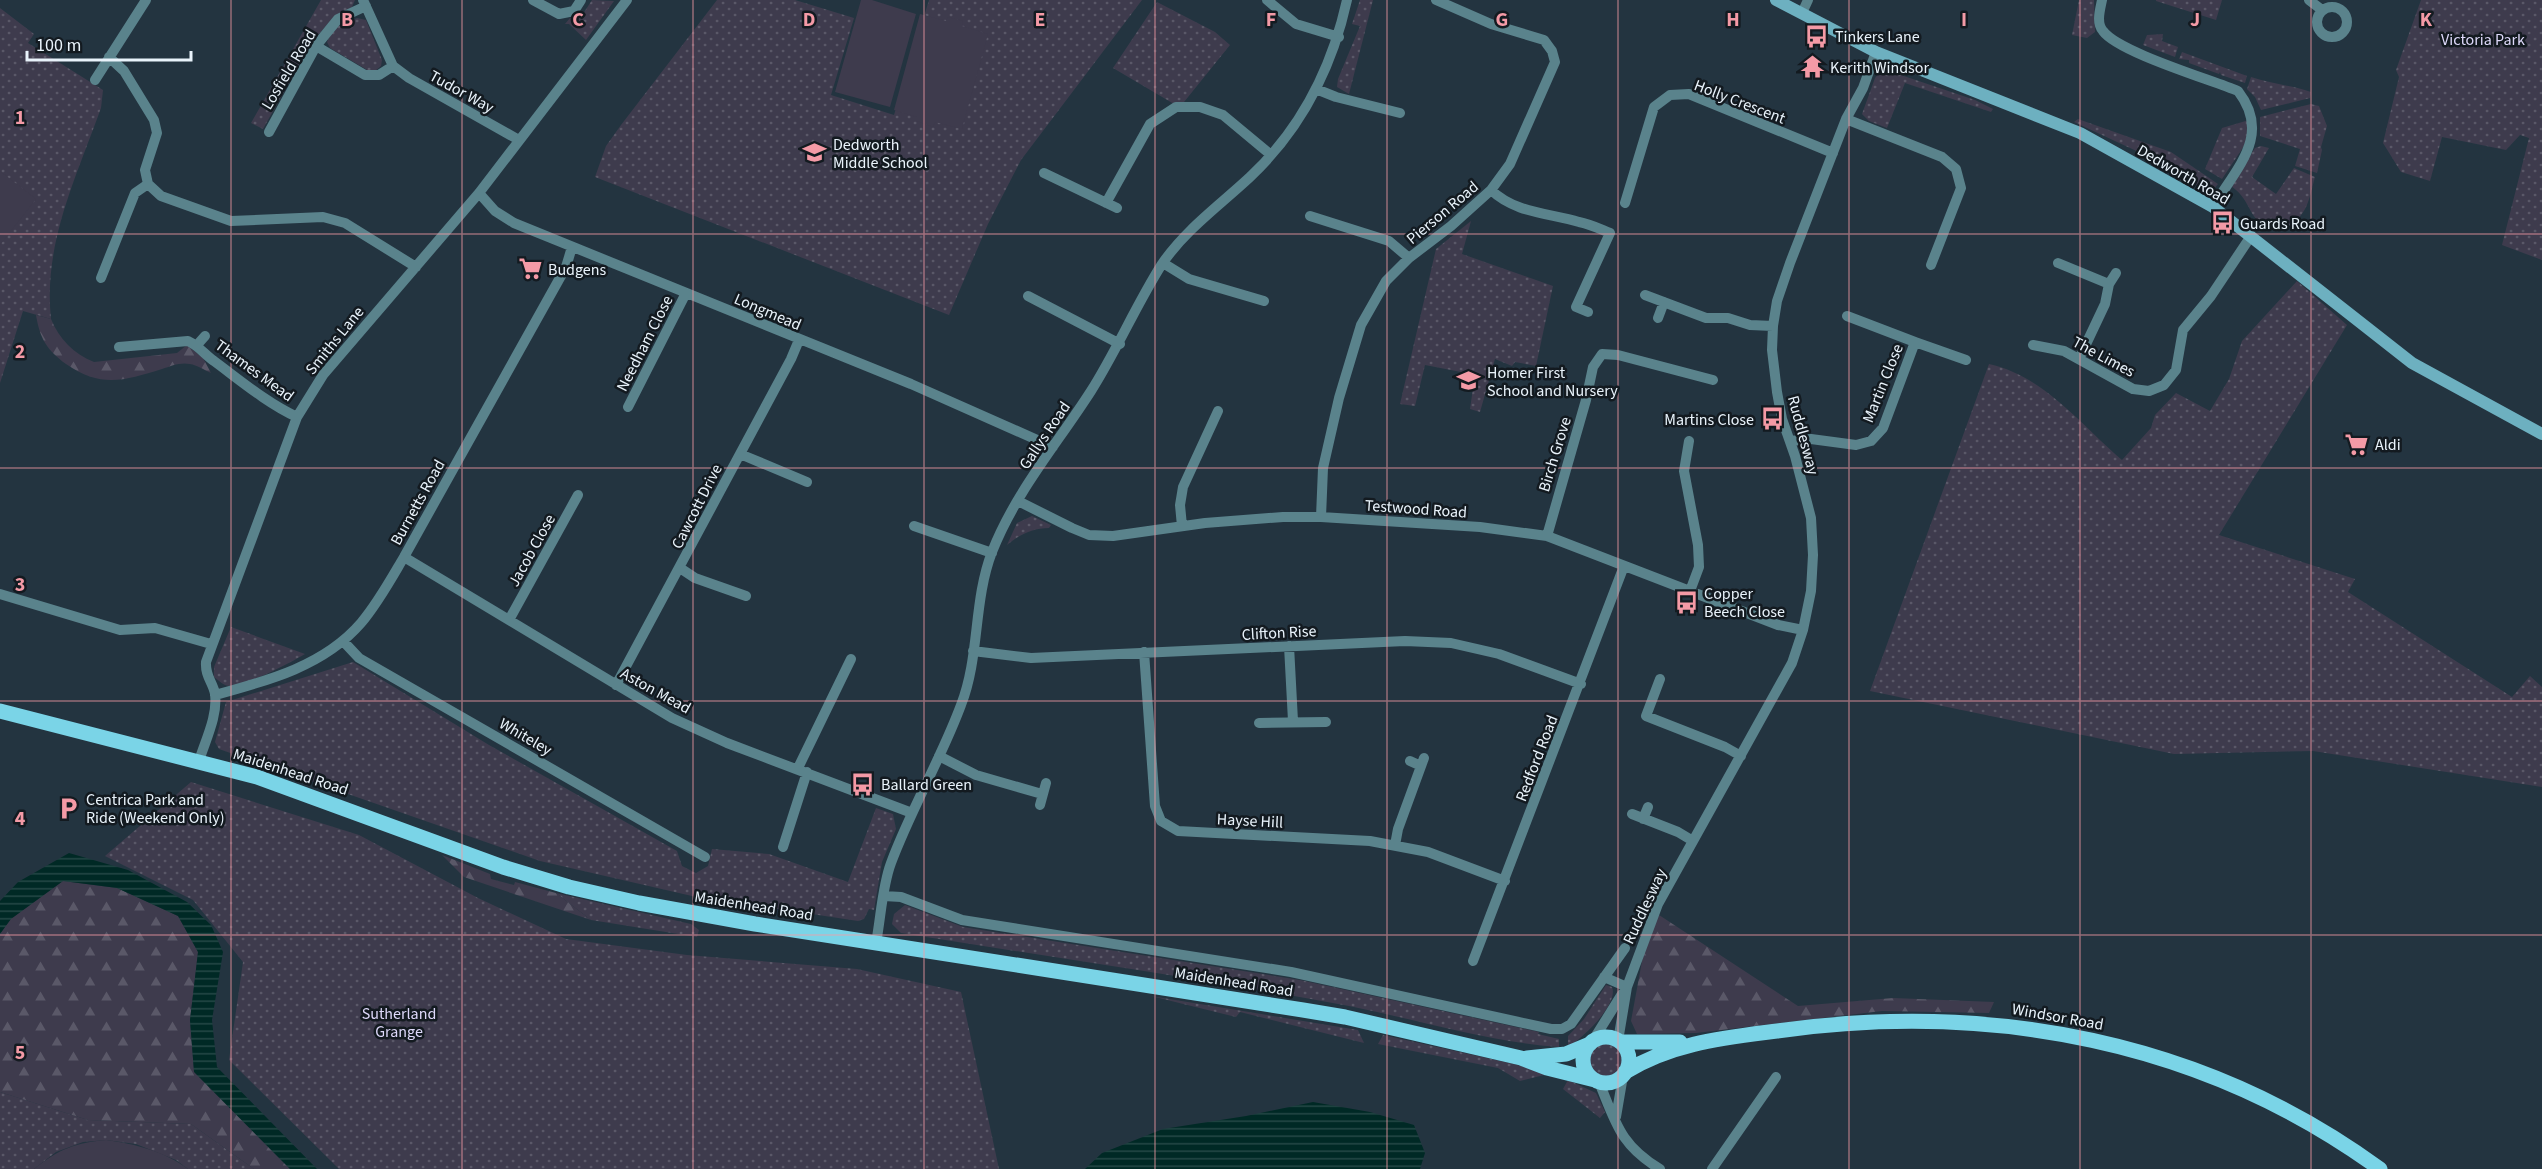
<svg xmlns="http://www.w3.org/2000/svg" width="2542" height="1169" viewBox="0 0 2542 1169" font-family="'Source Sans 3',sans-serif">
<defs>
<pattern id="grass-dots" width="8" height="8" patternUnits="userSpaceOnUse" patternTransform="scale(1.5)"><rect width="8" height="8" fill="#3e3b4d"/><path d="M2 2h.1M6 6h.1" fill="none" stroke="#5a5868" stroke-width="1.8" stroke-linecap="round"/></pattern>
<pattern id="forest-firs" width="22" height="20" patternUnits="userSpaceOnUse" patternTransform="scale(1.5)"><rect width="22" height="20" fill="#3e3b4d"/><path d="M5 1l3.5 6h-7zM16 11l3.5 6h-7z" fill="#5a5868"/></pattern>
<pattern id="water-rules" width="6" height="5" patternUnits="userSpaceOnUse" patternTransform="scale(1.5)"><rect width="6" height="5" fill="#002925"/><path d="M0 2.5h6" fill="none" stroke="#254846"/></pattern>
</defs>
<rect width="100%" height="100%" fill="#233440"/>
<path fill="url(#grass-dots)" d="M321 0H355L352 7 334 17 311 43 263 129 251 123Z
M592 0 614 1 586 40 569 24H565L570 18 581 17Z
M717 0H795L854 18 831 95 894 115 929 0H1142L1021 160 988 224 949 315 595 177 606 146 621 125Z
M1360 0H1373L1349 94 1337 87 1338 79 1360 26 1352 24Z
M2079 0H2094L2095 32 2087 38 2072 35Z
M2222 0 2216 20 2156 1V0Z
M2421 0H2542V260L2502 245 2529 138 2520 135 2506 150 2442 137 2430 181 2401 172 2383 143 2399 77 2396 70Z
M1157 2 1215 32 1230 45 1184 102 1174 104 1113 68Z
M0 8 34 34 28 43 103 90 101 108C76 178 43 244 51 319L23 311 0 383Z
M357 18 366 20 382 60 381 66 375 71H369L330 48 327 42 334 28Z
M2163 34 2162 41 2178 47 2175 57 2143 45 2147 35Z
M2182 52 2247 76 2245 83 2221 75 2220 72 2219 74 2189 63V60L2179 59Z
M1889 71 1975 100 1993 109 1991 112 1905 83 1887 128 1869 121 1862 114 1875 78 1879 73Z
M2251 77C2271 84 2291 85 2311 92L2310 98 2261 110 2255 97 2247 89Z
M2311 104 2319 106 2327 126 2321 147 2322 150 2317 173 2295 166 2300 149 2260 136V117Z
M2078 119 2171 152 2218 184 2213 190H2205L2158 161 2074 122Z
M2249 120 2246 143 2222 179 2205 169 2222 128Z
M2261 146 2269 148 2252 177 2276 194 2294 168 2315 177C2312 187 2310 200 2305 209 2295 227 2275 238 2259 222 2247 210 2249 199 2231 186L2255 148Z
M1471 221 1462 254 1553 286 1536 366 1515 362 1512 366 1495 359 1480 412 1470 409 1474 381 1462 378 1461 372 1425 365 1415 406 1400 404 1436 249Z
M2297 281 2347 325 2219 535 2355 579 2348 592 2512 697 2530 676 2542 687V787L2313 751 2174 754 1870 691 1989 364C2044 376 2081 425 2122 460L2151 428 2155 415 2176 393 2210 411 2229 379 2242 341Z
M1032 516 1051 525 1049 528C1033 528 1019 535 1007 545L1017 523Z
M231 627 305 654C292 662 244 687 230 686 224 686 219 681 214 677V667Z
M353 662 489 745 677 851 682 866 696 873 708 866 712 849 769 854 848 882 876 808 893 814 896 829 882 862 874 910 869 909 864 919 858 921 692 896 540 861 219 749 215 742 226 702Z
M191 782 359 835 478 898 566 939 687 955 857 969 961 992 999 1169H339L229 1060 243 962 193 900 105 856Z
M556 893 691 924 699 930 697 937 591 920Z
M905 905 963 927 1300 980 1539 1032 1538 1034 1559 1039V1047C1488 1042 1419 1020 1349 1006 1200 978 1050 957 901 933L892 924 894 914Z
M1606 985 1612 987C1619 1004 1583 1038 1568 1047V1036L1584 1019Z
M1151 996 1358 1030 1364 1043 1240 1012 1236 1017Z
M1383 1035 1514 1064 1548 1074 1520 1081 1498 1068 1378 1044Z
M1589 1060a17 17 0 1 1 34 0a17 17 0 1 1-34 0Z
M1568 1080 1596 1093 1605 1112 1600 1118 1563 1089Z
M0 1092 88 1120 191 1124 254 1169H188L176 1160 136 1144 106 1140 83 1142 56 1152 34 1169H0Z"/>
<path fill="url(#forest-firs)" d="M36 315 51 319C59 339 74 354 94 362L177 353 187 345 203 358 211 373C204 370 197 365 190 364 180 362 171 366 162 369 125 380 102 389 66 364 47 350 40 339 36 315Z
M442 855 490 874 491 879 514 885 515 882 556 893 591 920 464 877Z
M63 881 117 888 178 916 198 952 190 1020 194 1071 290 1169H254L191 1124 88 1120 0 1092V934L10 919Z
M1659 915 1798 1006 1893 998 1994 1002 1989 1013 1882 1011 1696 1033 1637 1034 1631 1021 1645 945Z"/>
<path fill="#3e3b4d" d="M861 0H872L916 14 890 107 835 92Z
M920 14 946 21 948 17 963 21 962 26 988 34 962 129 935 122 933 127 917 121V117L894 110Z
M0 171 36 199 0 245Z
M106 1140C135 1144 164 1151 188 1169H34C59 1149 75 1143 106 1140Z"/>
<path fill="url(#water-rules)" d="M69 853 128 870 187 902 211 925 223 952 212 1020 217 1067 317 1169H290L194 1072 190 1020 198 952 178 916 117 888 63 881 11 919 0 934V901L18 882Z
M1313 1102 1370 1112 1414 1125 1425 1153 1420 1169H1085L1102 1153 1163 1129 1246 1116Z"/>
<g fill="none" stroke-linecap="round" stroke-linejoin="round">
<path stroke="#5a838c" stroke-width="10" d="M363 0 393 66 409 78 519 140
M533 0 559 14 574 11 581 0
M1267 0 1296 24 1339 37
M2102 0C2100 10 2096 23 2103 31 2118 52 2209 79 2238 91 2272 135 2237 167 2213 207
M2309 0 2322 10
M2317 22a15 15 0 1 1 30 0a15 15 0 1 1-30 0Z
M1802 13 1808 0
M316 46 365 75H379L393 66
M109 57 124 71 154 120 157 133 145 170 148 184 161 196 231 221 323 217 345 223 416 267
M95 80 146 0
M1316 89 1336 97 1400 113
M1846 119 1942 157 1956 169 1961 188 1931 265
M269 132 316 46 338 19 366 6
M1044 173 1117 208
M1491 190C1515 213 1548 213 1579 222 1590 224 1600 229 1610 233L1576 307 1588 312
M479 193 495 211 514 223 911 384 1053 447
M1106 203 1150 124 1176 107H1200L1223 115 1271 155
M1625 203 1654 107 1670 95 1689 94 1833 153
M1310 216 1389 241 1409 258
M1163 263 1189 279 1264 301
M2058 263 2109 284
M101 278 135 193 148 184
M1645 295 1706 318H1728L1750 325 1773 326
M1028 296 1120 344
M1847 316 1915 342
M1658 318 1664 302
M197 345 205 336
M2033 345 2064 351 2133 389 2149 391 2164 385 2176 370 2183 330 2211 296 2251 236
M119 347 188 341C199 346 205 355 214 361 241 381 267 403 297 417
M2079 359 2105 304 2109 284 2116 273
M628 407 686 293
M1689 441 1684 471 1698 545 1699 567 1690 591
M1790 441 1811 439 1856 445 1871 441 1883 428 1915 342 1966 360
M740 454 807 482
M1018 501 1072 528 1089 535 1113 536 1205 523 1283 517H1321L1480 527 1547 536 1778 625 1803 630
M1321 517 1323 468 1339 398 1361 325 1386 281 1409 258 1451 226 1491 190 1510 164 1555 62 1552 51 1544 40 1491 24 1436 0
M914 526 992 553
M1182 526 1180 505 1183 487 1218 411
M1547 536 1586 400 1593 367 1602 354 1618 355 1713 380
M404 557 672 718 727 743 912 813
M680 568 695 578 746 596
M0 594 120 630 155 628 211 644
M509 620 578 495
M343 641 359 658 705 857
M1289 646 1293 721
M973 651 1031 658 1405 641 1451 643 1499 654 1581 684
M1144 652 1155 806 1161 821 1178 831 1370 841 1428 852 1505 881
M1660 679 1646 716 1725 747 1741 756
M616 685 791 359 799 340
M215 695C267 681 324 666 361 623 378 603 391 579 404 557L566 267 572 247
M1259 723 1326 722
M939 756 976 775 1042 794
M199 761C205 741 218 716 215 694 213 682 205 677 206 662L297 417 323 375 479 193 627 0
M1410 761 1421 766
M798 768 851 659
M1040 805 1046 783
M1632 814 1678 832 1693 841
M1643 819 1648 807
M1395 845 1398 829 1424 758
M783 847 807 772
M884 896 901 897 962 920 1291 972 1551 1029H1562L1571 1024 1625 948
M876 943C881 917 882 887 891 863 911 809 941 759 961 705 980 657 973 601 992 552 1015 493 1057 444 1091 391 1117 350 1136 305 1162 264 1185 230 1220 205 1250 177 1301 129 1332 68 1347 0
M1473 961 1624 566
M1604 977 1627 987
M1618 1041 1627 987 1658 904 1792 663 1803 630 1811 591 1813 555 1811 518 1795 456 1782 419 1777 392 1772 350 1773 326 1777 301 1790 263 1846 119 1863 88 1876 52
M1592 1042 1622 994
M1599 1082C1616 1123 1620 1145 1660 1169
M1616 1117 1623 1076
M1712 1169 1776 1077"/>
<path stroke="#6db0c0" stroke-width="12" d="M1776 0 1876 52 2080 133 2213 207 2412 363 2542 434"/>
<path stroke="#7ad4e7" stroke-width="15" d="M0 711 257 777 503 867 569 887 639 903 755 924 1303 1010 1345 1017 1521 1058 1547 1068 1595 1080
M1583 1060a23 23 0 1 1 46 0a23 23 0 1 1-46 0Z
M1620 1042H1680
M1527 1058 1566 1054 1590 1044
M1625 1072C1672 1043 1723 1038 1777 1031 1991 1001 2203 1040 2380 1169"/>
</g>
<path fill="none" stroke="#f49aa6" stroke-width="1.5" stroke-opacity="0.55" d="M231 0V1169M462 0V1169M693 0V1169M924 0V1169M1155 0V1169M1387 0V1169M1618 0V1169M1849 0V1169M2080 0V1169M2311 0V1169M0 234H2542M0 468H2542M0 701H2542M0 935H2542"/>
<defs>
<symbol id="bus-bare" viewBox="-9 -9 18 18"><path d="M-5-6H5V4H4V6H2V4H-2V6H-4V4H-5ZM-3.5-4V0h7V-4ZM-3.5 1.2v1.5H-2V1.2ZM2 1.2v1.5H3.5V1.2Z" fill="#f49aa6" stroke="#131a20" stroke-width="2.5" paint-order="stroke"/></symbol>
<symbol id="temple-bare" viewBox="-9 -9 18 18"><path d="M0-6L5-2H3V0L6.5 2.5H4V6H1.5V3h-3V6H-4V2.5H-6.5L-3 0V-2H-5Z" fill="#f49aa6" stroke="#131a20" stroke-width="2.5" paint-order="stroke"/></symbol>
<symbol id="school-bare" viewBox="-9 -9 18 18"><path d="M0-5L7-2L0 1L-7-2ZM-4 1L0 2.5L4 1V4Q0 6-4 4Z" fill="#f49aa6" stroke="#131a20" stroke-width="2.5" paint-order="stroke"/></symbol>
<symbol id="supermarket-bare" viewBox="-9 -9 18 18"><path d="M-6-5.5h2.5l.6 2H6L4.5 2H-2.5L-4.4-4H-6ZM-1.5 3.2a1.3 1.3 0 1 0 .1 0ZM3 3.2a1.3 1.3 0 1 0 .1 0Z" fill="#f49aa6" stroke="#131a20" stroke-width="2.5" paint-order="stroke"/></symbol>
<symbol id="parking-bare" viewBox="-9 -9 18 18"><path d="M-3.5-5.5H1a3.5 3.5 0 0 1 0 7H-1V5.5H-3.5ZM-1-3.4V-.6H.8a1.4 1.4 0 0 0 0-2.8Z" fill="#f49aa6" stroke="#131a20" stroke-width="2.5" paint-order="stroke"/></symbol>
</defs>
<g fill-rule="evenodd">
<use href="#bus-bare" x="1800" y="20" width="33" height="33"/>
<use href="#temple-bare" x="1796" y="50" width="33" height="33"/>
<use href="#school-bare" x="798" y="136" width="33" height="33"/>
<use href="#bus-bare" x="2206" y="206" width="33" height="33"/>
<use href="#supermarket-bare" x="514" y="252" width="33" height="33"/>
<use href="#school-bare" x="1452" y="364" width="33" height="33"/>
<use href="#bus-bare" x="1756" y="402" width="33" height="33"/>
<use href="#supermarket-bare" x="2340" y="428" width="33" height="33"/>
<use href="#bus-bare" x="1670" y="586" width="33" height="33"/>
<use href="#bus-bare" x="846" y="768" width="33" height="33"/>
<use href="#parking-bare" x="52" y="792" width="33" height="33"/>
</g>
<g text-anchor="middle" stroke-width="5" stroke-linejoin="round" paint-order="stroke">
<g font-size="16" fill="#e9f3fb" stroke="#131a20" text-anchor="start">
<text x="1835" y="42">Tinkers Lane</text>
<text x="1830" y="73">Kerith Windsor</text>
<text x="833" y="150">Dedworth<tspan x="833" dy="18">Middle School</tspan></text>
<text x="2240" y="229">Guards Road</text>
<text x="548" y="275">Budgens</text>
<text x="1487" y="378">Homer First<tspan x="1487" dy="18">School and Nursery</tspan></text>
<text x="1754" y="425" text-anchor="end">Martins Close</text>
<text x="2375" y="450">Aldi</text>
<text x="1704" y="599">Copper<tspan x="1704" dy="18">Beech Close</tspan></text>
<text x="881" y="790">Ballard Green</text>
<text x="86" y="805">Centrica Park and<tspan x="86" dy="18">Ride (Weekend Only)</tspan></text>
</g>
<g font-size="16" fill="#ded9fa" stroke="#131a20">
<text x="2483" y="45">Victoria Park</text>
<text x="399" y="1019">Sutherland<tspan x="399" dy="18">Grange</tspan></text>
</g>
<g font-size="16" fill="#e9f3fb" stroke="#131a20">
<text transform="translate(288 69) rotate(-59)" y="6">Losfield Road</text>
<text transform="translate(462 91) rotate(29)" y="6">Tudor Way</text>
<text transform="translate(1740 101) rotate(21)" y="6">Holly Crescent</text>
<text transform="translate(2184 174) rotate(30)" y="6">Dedworth Road</text>
<text transform="translate(1442 212) rotate(-40)" y="6">Pierson Road</text>
<text transform="translate(768 311) rotate(23)" y="6">Longmead</text>
<text transform="translate(334 340) rotate(-51)" y="6">Smiths Lane</text>
<text transform="translate(644 343) rotate(-63)" y="6">Needham Close</text>
<text transform="translate(2104 356) rotate(28)" y="6">The Limes</text>
<text transform="translate(255 370) rotate(36)" y="6">Thames Mead</text>
<text transform="translate(1882 383) rotate(-68)" y="6">Martin Close</text>
<text transform="translate(1044 435) rotate(-56)" y="6">Gallys Road</text>
<text transform="translate(1804 435) rotate(75)" y="6">Ruddlesway</text>
<text transform="translate(1554 454) rotate(-73)" y="6">Birch Grove</text>
<text transform="translate(417 502) rotate(-61)" y="6">Burnetts Road</text>
<text transform="translate(696 506) rotate(-63)" y="6">Cawcott Drive</text>
<text transform="translate(1416 508) rotate(4)" y="6">Testwood Road</text>
<text transform="translate(531 550) rotate(-61)" y="6">Jacob Close</text>
<text transform="translate(1279 632) rotate(-3)" y="6">Clifton Rise</text>
<text transform="translate(656 690) rotate(29)" y="6">Aston Mead</text>
<text transform="translate(526 736) rotate(30)" y="6">Whiteley</text>
<text transform="translate(1536 758) rotate(-69)" y="6">Redford Road</text>
<text transform="translate(291 771) rotate(18)" y="6">Maidenhead Road</text>
<text transform="translate(1250 820) rotate(3)" y="6">Hayse Hill</text>
<text transform="translate(754 905) rotate(9)" y="6">Maidenhead Road</text>
<text transform="translate(1644 906) rotate(-65)" y="6">Ruddlesway</text>
<text transform="translate(1234 981) rotate(9)" y="6">Maidenhead Road</text>
<text transform="translate(2058 1016) rotate(10)" y="6">Windsor Road</text>
</g>
</g>
<g font-size="20" text-anchor="middle" font-weight="bold" fill="#f49aa6" stroke="#131a20" stroke-width="5" stroke-linejoin="round" paint-order="stroke">
<text x="347" y="26">B</text>
<text x="578" y="26">C</text>
<text x="809" y="26">D</text>
<text x="1040" y="26">E</text>
<text x="1271" y="26">F</text>
<text x="1502" y="26">G</text>
<text x="1733" y="26">H</text>
<text x="1964" y="26">I</text>
<text x="2195" y="26">J</text>
<text x="2426" y="26">K</text>
<text x="20" y="124">1</text>
<text x="20" y="358">2</text>
<text x="20" y="591">3</text>
<text x="20" y="825">4</text>
<text x="20" y="1059">5</text>
</g>
<path d="M27 51v9h164v-9" fill="none" stroke="#e9f3fb" stroke-width="3"/>
<text x="36" y="51" font-size="18" fill="#e9f3fb" stroke="#131a20" stroke-width="4.5" paint-order="stroke">100 m</text>
</svg>
